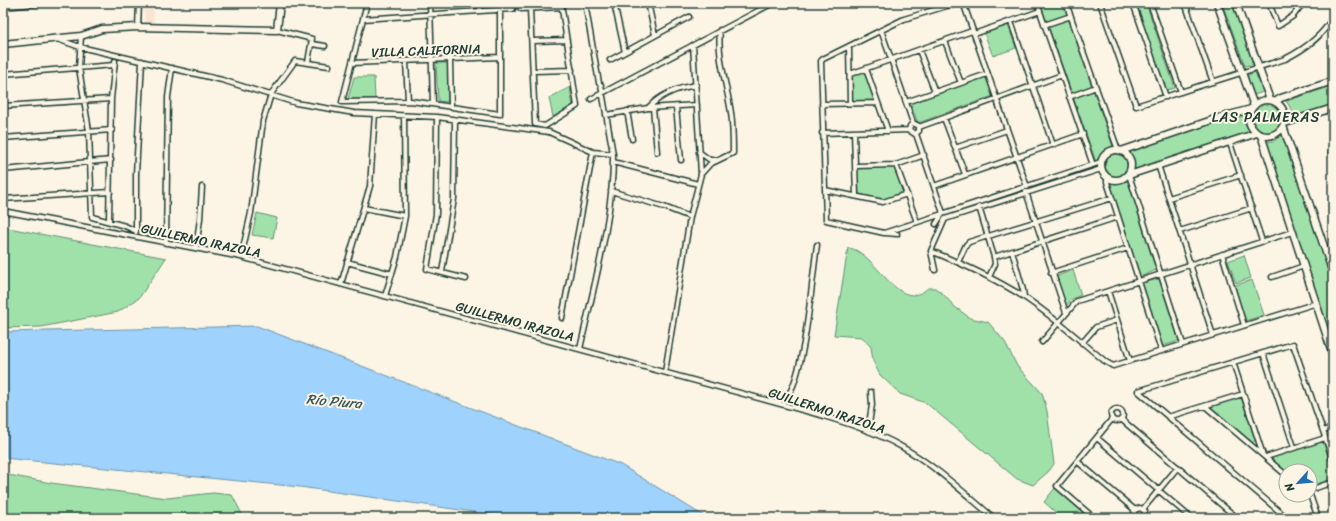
<svg xmlns="http://www.w3.org/2000/svg" width="1336" height="521" viewBox="0 0 1336 521" font-family="Sriracha,sans-serif">
<rect width="100%" height="100%" fill="#fcf5e5"/>
<filter id="ink" filterUnits="userSpaceOnUse"><feTurbulence type="fractalNoise" baseFrequency=".025" numOctaves="2"/><feDisplacementMap in="SourceGraphic" scale="8" xChannelSelector="R" yChannelSelector="G"/><feConvolveMatrix kernelMatrix="1 2 1 2 8 2 1 2 1" color-interpolation-filters="sRGB"/></filter>
<g filter="url(#ink)">
<path fill="#f9e4d2" d="M144 3H153L154 26H145Z"/>
<path fill="#a0e1aa" stroke="#608f6f" d="M1040 3H1063L1113 147 1106 150 1096 162Z
M1136 3H1146L1175 88 1166 90Z
M1222 3H1232L1253 64 1245 66Z
M1008 25 1016 48 993 56 984 33Z
M436 63H448V102L438 101Z
M864 71 875 100 852 101 851 76Z
M1255 72 1263 92 1254 95 1247 76Z
M986 76 993 96 918 123 910 103Z
M354 77H374L375 99H348Z
M1333 86V106L1293 119 1292 110 1286 101Z
M570 87 573 107 553 117 549 98Z
M1252 118a15 15 0 1 1 30 0a15 15 0 1 1-30 0Z
M1244 113 1246 114 1244 116 1245 124 1250 131 1251 130V133L1137 170 1133 167 1129 149Z
M1283 134 1333 283V347L1265 142 1274 141Z
M1103 165a13 13 0 1 1 26 0a13 13 0 1 1-26 0Z
M894 166 904 192 881 200 859 195 857 168Z
M1128 181 1156 270 1140 277 1110 184Z
M257 213 277 218 273 238 252 235Z
M3 227 166 258 139 298 118 312 41 327 3 328Z
M848 248C876 250 897 316 928 288H935L943 294 955 307 970 318 988 322 1005 342 1017 366 1042 393 1047 411 1054 464 1048 472 1033 485 1017 479 926 403 900 394 880 375 873 361 871 347 862 337 834 335Z
M1244 255 1251 278 1236 283 1228 261Z
M1073 270 1081 295 1072 299 1066 306 1055 277Z
M1159 279 1179 341 1162 346 1142 283Z
M1252 280 1264 315 1245 321 1233 286Z
M1241 397 1255 440 1253 443 1209 406Z
M1323 441 1333 472V479L1310 486V471L1286 472 1270 458Z
M3 474 51 483 167 498 213 493 232 495 244 518H3Z
M1055 488 1089 518H1062L1044 502Z"/>
<path fill="#9fd2fc" stroke="#6c96ac" d="M257 326 621 465 707 518H501L495 515 300 487 3 458V332Z"/>
<g fill="none" stroke-linecap="round" stroke-linejoin="round">
<defs>
<path id="street" d="M367 3 342 102 411 101 500 114V10
M430 3 433 104
M480 3V11L513 9
M518 3 521 9 562 7
M585 3 599 83
M614 3 625 52 689 17
M648 3 655 35
M978 3 950 5 904 19 823 59 821 61 826 220 884 233 1101 162
M1037 3 1093 165
M1066 3 1118 150
M1100 3 1136 106 1285 59C1305 49 1322 37 1333 17
M1133 3 1166 97
M1150 3 1181 92
M1185 3 1213 82
M1269 3 1278 26 1293 16 1303 3
M964 5 1027 187
M3 7 45 3
M530 9 535 124 545 126 577 106 561 3
M363 19 480 11
M1011 22 1053 145
M1044 25 1071 16
M138 27 139 3
M277 30 312 39 308 62
M881 30 913 123 919 126V131L915 134 909 130 910 126 913 123
M974 34 1040 11
M81 36 79 68 89 131 92 217 125 226 136 231
M57 39 80 47 222 80 296 103 354 113 437 117 549 132 593 152
M533 41 567 40
M945 41 961 83
M312 44 325 46
M849 46 850 103
M919 50 935 92
M450 59 451 107
M610 60 625 52
M406 61 408 101
M352 63 500 57
M866 69 888 131
M534 71 572 70
M3 74 114 65
M850 74 972 31
M601 85 613 154
M1069 97 1096 87
M591 99 773 3
M906 102 987 74
M822 104 877 103
M3 106 111 99
M676 107 681 160
M648 108C661 94 677 88 696 85
M653 108 657 152
M627 111 632 139
M606 115 648 108 697 105
M437 117 436 214 427 269 466 279
M944 118 965 174
M919 127 1062 75
M854 132 856 196
M822 133 909 130
M916 134 943 213 936 224
M3 138 112 130
M1230 143 1262 241
M955 148 1007 130
M1333 149 1331 152 1333 156
M699 152 710 160H717
M613 162 698 184
M896 165 917 222
M1158 165 1213 335
M855 166 896 165 924 155
M3 170 111 160
M701 174 710 164 733 153C733 140 733 126 731 113 727 85 717 58 720 30
M1129 175 1183 344
M1107 177V182L1161 350
M934 186 1083 134
M825 190 883 202 907 194
M611 191 664 207 690 217
M1026 192 1066 313
M1169 198 1241 175
M3 199 110 192
M979 207 994 257
M364 208 405 216
M3 211 241 257 817 414C847 423 876 432 902 447 936 466 965 494 994 518
M109 221 111 99 115 61
M1180 231 1252 208
M136 232V174L142 61
M886 233 897 234
M166 243 168 97 172 68
M196 248 200 219 202 187
M931 251C963 264 994 278 1024 297 1053 316 1079 340 1106 362L1113 366 1317 303
M1012 251 1023 290 1024 297
M1222 254 1244 325
M241 257 251 213 263 121 271 94 295 61 329 66
M347 262 392 274
M958 262 966 245 969 242 1112 198
M935 270 931 251 945 219 1101 169
M442 272 454 199 455 120
M1051 273 1128 248
M989 277 995 264 994 257 1118 217
M1272 277 1304 266
M341 284 370 186 375 114
M1108 291 1130 361
M385 296 397 257 405 216 404 116
M562 318 593 152 613 154C614 215 593 289 580 349
M1042 342 1077 301 1292 232
M1082 343 1096 327 1117 320
M1263 353 1294 447
M1233 362 1263 455
M665 372 690 217 701 174 693 45
M1138 391 1293 344 1333 460
M1138 391 1287 518
M776 402 787 397C805 374 812 278 817 245
M1205 406 1286 475
M1111 415a6 6 0 1 1 12 0a6 6 0 1 1-12 0Z
M1168 417 1243 394
M1121 419 1237 518
M868 430 872 405 871 392
M1323 431 1333 428
M1097 438 1191 518
M1266 457 1325 438
M1078 462 1135 510
M1310 490 1333 482
M1310 495 1318 518
M1143 509 1178 467
M1094 518 1057 486 1112 419
M1135 518 1134 510 1140 508 1145 511 1144 518"/>
<path id="secondary" d="M1217 3 1254 106
M1236 3 1270 100
M3 44 81 36 102 29 138 27 277 30 280 3
M1249 118a18 18 0 1 1 36 0a18 18 0 1 1-36 0Z
M1275 102 1281 98 1333 81
M1285 123 1333 108
M1283 126 1333 273
M1261 135 1333 355
M1101 165a15 15 0 1 1 30 0a15 15 0 1 1-30 0Z
M1121 151 1215 119 1251 109
M1126 176 1257 133"/>
</defs>
<use href="#street" stroke="#1f3d34" stroke-width="7"/>
<use href="#secondary" stroke="#1f3d34" stroke-width="9"/>
<use href="#street" stroke="#fcf5e5" stroke-width="4"/>
<use href="#secondary" stroke="#fcf5e5" stroke-width="6"/>
</g>
</g>
<g text-anchor="middle" stroke-width="4" stroke-linejoin="round" paint-order="stroke">
<g font-size="13" fill="#1f3d34" stroke="#fcf5e5">
<text transform="translate(426 50) rotate(-2)" y="5">VILLA CALIFORNIA</text>
<text transform="translate(201 240) rotate(12)" y="5">GUILLERMO IRAZOLA</text>
<text transform="translate(515 321) rotate(15)" y="5">GUILLERMO IRAZOLA</text>
<text transform="translate(827 410) rotate(18)" y="5">GUILLERMO IRAZOLA</text>
</g>
<g font-size="14" letter-spacing="1" fill="#1f3d34" stroke="#fcf5e5">
<text x="1266" y="122">LAS PALMERAS</text>
</g>
<g font-size="14" font-style="italic" fill="#395b5c" stroke="#fcf5e5">
<text transform="translate(334 401) rotate(5)" y="5">Río Piura</text>
</g>
</g>
<rect width="1336" height="521" fill="none" stroke="#fcf5e5" stroke-width="16"/>
<rect x="8" y="8" width="1320" height="505" fill="none" stroke="#1f3d34" stroke-width="1.5" filter="url(#ink)"/>
<g transform="translate(1298 483) rotate(243)"><circle r="19" fill="#fcf5e5" stroke="#a4ab9e"/>
<path d="M0-3L7 15L0 10L-7 15Z" fill="#1f6fb2"/>
<text y="-6" font-size="11" font-weight="bold" text-anchor="middle" fill="#1f3d34">N</text>
</g>
</svg>
